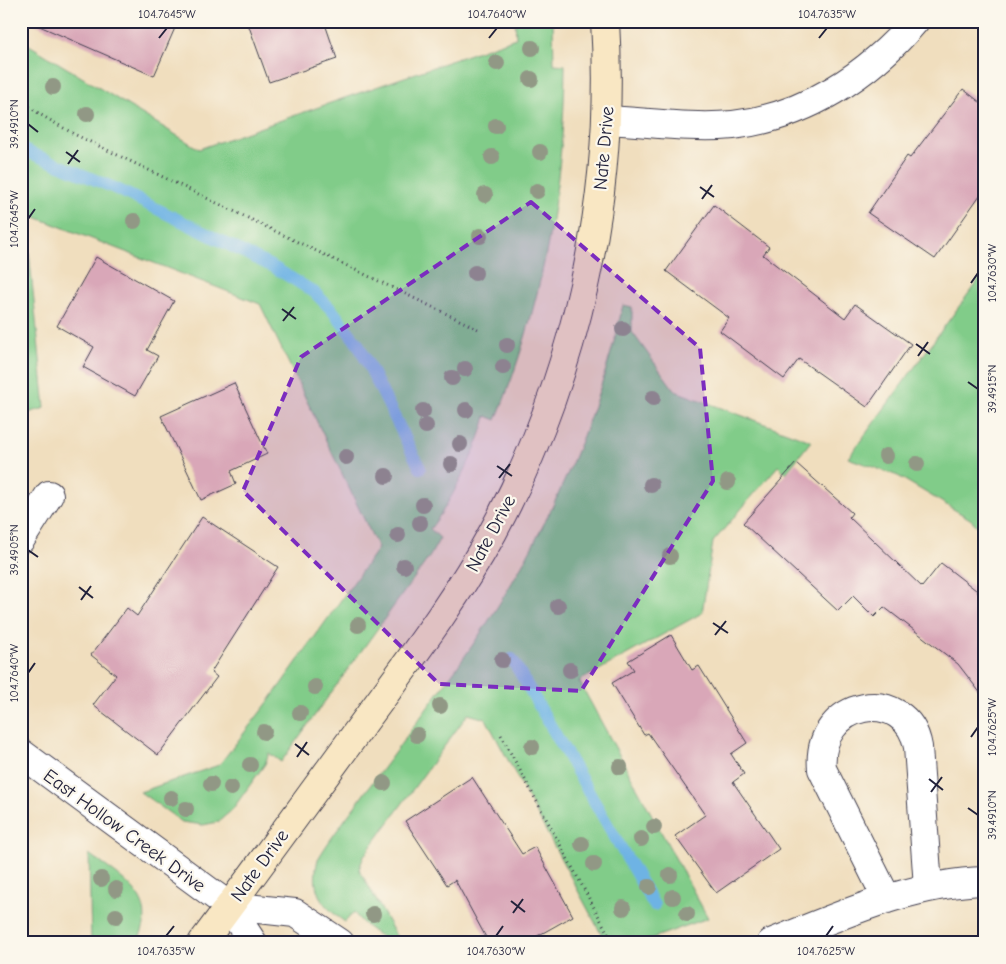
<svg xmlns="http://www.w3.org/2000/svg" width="1006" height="964" viewBox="0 0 1006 964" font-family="'Comic Neue',sans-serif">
<rect width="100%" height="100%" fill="#fbf7ec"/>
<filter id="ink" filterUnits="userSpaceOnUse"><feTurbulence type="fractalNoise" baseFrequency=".02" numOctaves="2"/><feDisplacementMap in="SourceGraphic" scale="10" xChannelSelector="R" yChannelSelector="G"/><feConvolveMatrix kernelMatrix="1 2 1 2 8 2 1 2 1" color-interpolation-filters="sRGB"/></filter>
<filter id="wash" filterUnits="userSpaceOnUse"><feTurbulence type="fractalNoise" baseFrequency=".0096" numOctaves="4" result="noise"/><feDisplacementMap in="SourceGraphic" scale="20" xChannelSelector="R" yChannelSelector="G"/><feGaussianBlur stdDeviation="1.12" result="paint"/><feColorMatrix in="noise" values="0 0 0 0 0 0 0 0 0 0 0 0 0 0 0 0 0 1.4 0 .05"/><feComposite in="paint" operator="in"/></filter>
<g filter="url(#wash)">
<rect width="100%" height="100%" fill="#f0debe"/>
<path fill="#81cc89" stroke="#527762" d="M515 21H553L554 64 565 65C564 187 542 307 496 420L486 416C480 445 449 506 430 529L440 538 430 556 281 762 269 753 265 764 232 810 218 822 203 825 182 822 140 792 219 765 269 701 378 548 260 304 25 213 45 408 21 415V40L199 149 516 38Z
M985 271V533L970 519 898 476 848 458Z
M623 305 632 307V332L675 391 811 441 786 473 778 466 713 542 702 613 579 681 708 918 639 943H606L486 719 468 714 364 856 359 869 400 943C386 943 360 924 354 912L345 922C321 905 310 891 318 859 332 835 350 814 366 791 397 750 427 708 458 666 535 558 594 435 623 305Z
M89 854C119 877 164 899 136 943H91Z"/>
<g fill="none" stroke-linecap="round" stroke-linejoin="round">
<path stroke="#6eb3e4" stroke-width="12" d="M21 149 117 189 275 268 314 292 332 310 358 344 420 468
M512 659 654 905"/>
</g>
<g id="blocks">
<path fill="#d9a7b8" d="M28 21H178L154 76Z
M247 21H324L337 59 269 82Z
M963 89 985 106V188L935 259 868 213 907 156 910 158Z
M714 205 769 247 763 255 845 318 855 304 911 344 867 407 799 359 784 379 720 331 729 318 666 271Z
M96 257 174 301 147 350 158 356 135 396 83 367 94 347 57 326Z
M234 383 267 454 231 471 236 484 201 500 161 416Z
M796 463 852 513 849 517 922 587 941 563 985 597V699L958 664 884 607 874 617 853 596 838 611 743 523Z
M202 517 278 567 211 672 217 677 158 755 93 705 116 675 91 655 127 608 137 616Z
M671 635 692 670 699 666 747 743 731 754 744 774 733 782 779 849 716 893 675 836 705 815 648 733 644 735 612 683 634 670 628 661Z
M472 777 522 854 535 847 573 916 525 943H489L455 880 447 885 405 821Z"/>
</g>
</g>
<g filter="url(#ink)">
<use href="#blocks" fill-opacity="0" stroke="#413e4f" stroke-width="1"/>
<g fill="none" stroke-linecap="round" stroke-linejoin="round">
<defs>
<path id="street" d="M607 120C648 122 692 129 733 125 805 117 869 75 915 21
M21 539 49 495
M21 753 229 906 253 943
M887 899 822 769C815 699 907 684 918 747L928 887
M229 906 295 913 340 943
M771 943C840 916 910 883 985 881"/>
<path id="secondary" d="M202 943C258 868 313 792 368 717 412 657 457 598 493 532 576 377 616 197 605 21"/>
</defs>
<use href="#street" stroke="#413e4f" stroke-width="30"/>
<use href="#secondary" stroke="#413e4f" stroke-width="30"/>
<path stroke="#413e4f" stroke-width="3" stroke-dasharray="1 4" stroke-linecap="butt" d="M21 101 41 115 74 134 480 330
M501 735 613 943"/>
<use href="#street" stroke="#fff" stroke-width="28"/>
<use href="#secondary" stroke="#f9e7c3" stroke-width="28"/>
</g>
<g fill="#919885">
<circle cx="532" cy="48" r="8"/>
<circle cx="497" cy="63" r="8"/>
<circle cx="531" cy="79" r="8"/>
<circle cx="53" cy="87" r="8"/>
<circle cx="87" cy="114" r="8"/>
<circle cx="496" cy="126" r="8"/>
<circle cx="540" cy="152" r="8"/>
<circle cx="492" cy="157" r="8"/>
<circle cx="537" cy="191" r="8"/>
<circle cx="485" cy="195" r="8"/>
<circle cx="134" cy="221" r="8"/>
<circle cx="480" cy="236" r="8"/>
<circle cx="475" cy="273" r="8"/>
<circle cx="623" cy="329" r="8"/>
<circle cx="507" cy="345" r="8"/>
<circle cx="503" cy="367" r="8"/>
<circle cx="465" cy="369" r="8"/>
<circle cx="452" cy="378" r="8"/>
<circle cx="653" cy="398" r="8"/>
<circle cx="466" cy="410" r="8"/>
<circle cx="423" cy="411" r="8"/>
<circle cx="426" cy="426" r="8"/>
<circle cx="460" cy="444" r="8"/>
<circle cx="886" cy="456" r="8"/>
<circle cx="346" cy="457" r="8"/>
<circle cx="451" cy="464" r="8"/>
<circle cx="917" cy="464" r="8"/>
<circle cx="386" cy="476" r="8"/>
<circle cx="728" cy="482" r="8"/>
<circle cx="651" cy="485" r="8"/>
<circle cx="423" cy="505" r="8"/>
<circle cx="420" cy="523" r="8"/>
<circle cx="398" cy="535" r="8"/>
<circle cx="670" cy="556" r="8"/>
<circle cx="404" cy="566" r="8"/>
<circle cx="558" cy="606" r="8"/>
<circle cx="358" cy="625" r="8"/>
<circle cx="502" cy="660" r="8"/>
<circle cx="570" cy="670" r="8"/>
<circle cx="315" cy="687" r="8"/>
<circle cx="440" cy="706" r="8"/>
<circle cx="300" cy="713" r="8"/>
<circle cx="264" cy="732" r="8"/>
<circle cx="417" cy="735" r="8"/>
<circle cx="532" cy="747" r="8"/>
<circle cx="250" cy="765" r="8"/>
<circle cx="620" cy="767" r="8"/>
<circle cx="384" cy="783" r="8"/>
<circle cx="211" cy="784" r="8"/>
<circle cx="231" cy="788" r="8"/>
<circle cx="171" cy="798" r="8"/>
<circle cx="186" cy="809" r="8"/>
<circle cx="654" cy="827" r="8"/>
<circle cx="641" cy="839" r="8"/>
<circle cx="582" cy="844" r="8"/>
<circle cx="594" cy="864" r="8"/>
<circle cx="670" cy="875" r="8"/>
<circle cx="101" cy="879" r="8"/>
<circle cx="649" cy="887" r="8"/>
<circle cx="116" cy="889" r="8"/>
<circle cx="673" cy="897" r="8"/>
<circle cx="623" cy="908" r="8"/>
<circle cx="373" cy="914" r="8"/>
<circle cx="687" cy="914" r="8"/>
<circle cx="116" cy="916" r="8"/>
</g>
</g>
<path fill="#7b2cbf" fill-opacity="0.2" stroke="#7b2cbf" stroke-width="4" stroke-dasharray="10 6" stroke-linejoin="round" d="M531 202 700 348 713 481 581 691 439 684 243 491 301 357Z"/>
<path fill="none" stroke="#22223b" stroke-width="2" d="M159 38 167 28M489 38 497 28M819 38 827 28M28 124 38 132M66 152 80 162M68 164 78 150M700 187 714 197M702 199 712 185M28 219 35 209M971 283 978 273M282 309 296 319M283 321 294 307M916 344 930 354M918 356 928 342M968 382 978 389M497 466 512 476M499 478 510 464M28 550 38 557M79 587 93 598M81 600 91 586M713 623 728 633M715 635 726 621M28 673 35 663M971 737 978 727M295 744 309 755M297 757 307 742M929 779 943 790M931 792 942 777M968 808 978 815M511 901 525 912M513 913 523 899M166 936 174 926M496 936 503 926M826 936 833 926"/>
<g text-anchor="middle" stroke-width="4.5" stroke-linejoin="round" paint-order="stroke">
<g font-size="19" fill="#22223b" stroke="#fbf7ec">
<text transform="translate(603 148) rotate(-85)" y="7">Nate Drive</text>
<text transform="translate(490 533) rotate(-62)" y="7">Nate Drive</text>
<text transform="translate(125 830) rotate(36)" y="7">East Hollow Creek Drive</text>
<text transform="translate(259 865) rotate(-54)" y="7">Nate Drive</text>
</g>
</g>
<rect width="1006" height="964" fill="none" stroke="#fbf7ec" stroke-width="55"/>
<rect x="28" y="28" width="950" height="908" fill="none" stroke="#22223b" stroke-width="2"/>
<g font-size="12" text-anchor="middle" fill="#22223b">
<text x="167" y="18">104.7645°W</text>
<text x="497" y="18">104.7640°W</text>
<text x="827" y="18">104.7635°W</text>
<text transform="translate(14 124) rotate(-90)" y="4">39.4910°N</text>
<text transform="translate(14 219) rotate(-90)" y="4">104.7645°W</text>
<text transform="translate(992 273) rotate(-90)" y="4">104.7630°W</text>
<text transform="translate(992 389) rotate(-90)" y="4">39.4915°N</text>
<text transform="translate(14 550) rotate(-90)" y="4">39.4905°N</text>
<text transform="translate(14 673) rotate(-90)" y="4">104.7640°W</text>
<text transform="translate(992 727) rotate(-90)" y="4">104.7625°W</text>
<text transform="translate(992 815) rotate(-90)" y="4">39.4910°N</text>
<text x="166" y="955">104.7635°W</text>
<text x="496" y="955">104.7630°W</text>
<text x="826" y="955">104.7625°W</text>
</g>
</svg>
